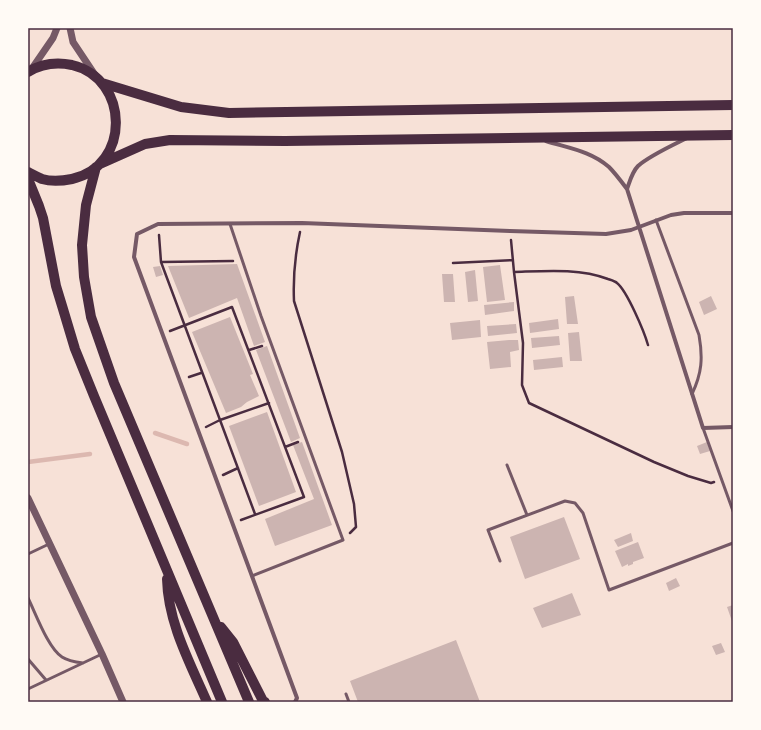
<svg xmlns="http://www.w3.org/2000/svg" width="761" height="730" viewBox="0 0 761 730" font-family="Barlow,sans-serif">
<rect width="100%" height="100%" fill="#f7e1d7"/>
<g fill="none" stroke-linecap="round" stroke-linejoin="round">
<path stroke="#dcb8b0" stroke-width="4.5" d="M155 433 187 444
M28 462 90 454"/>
</g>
<path fill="#ccb4b1" d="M237 264 265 342 254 346 237 298 189 318 168 266Z
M500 265 505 300 487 302 483 267Z
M160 266 163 275 156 277 153 267Z
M475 270 478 301 468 302 465 272Z
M442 274H453L455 302H444Z
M574 296 578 324H567L565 297Z
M711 296 717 309 704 315 699 302Z
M514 302V311L485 315 484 305Z
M230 317 253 374 250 375 259 396 247 402 241 407 226 413 192 332Z
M558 319 559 329 530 333 529 323Z
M480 320 481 337 452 340 450 323Z
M516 324 517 333 488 336 487 326Z
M579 332 582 361H570L568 333Z
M559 336 560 345 532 348 531 338Z
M509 340H518L519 350 510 352 511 367 490 369 487 342Z
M267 346 300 438 291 442 256 350Z
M562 357 563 367 534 370 533 360Z
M267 412 296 492 259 506 229 426Z
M302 442 332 525 275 546 265 519 314 499 293 445Z
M707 442 710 451 700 454 697 446Z
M564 517 580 559 525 579 510 537Z
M631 533 633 541 618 547 614 540Z
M638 542 644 558 633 562V564L628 566V564L622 567 615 551Z
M676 578 680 586 669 591 666 583Z
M572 593 581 615 542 628 533 608Z
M733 605V624L727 607Z
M456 640 480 702H358L350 681Z
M721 643 725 652 716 655 712 646Z"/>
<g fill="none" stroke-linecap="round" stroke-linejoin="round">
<path stroke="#4a2c40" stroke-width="2.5" d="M300 232C295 255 293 278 294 301L342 452 354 504 356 527 350 533
M159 235 161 262 220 420 269 403
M511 240 514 272C545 271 579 268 608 279 611 280 615 281 617 283 627 291 644 331 648 345
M161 262 233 261
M453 263 513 260
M514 272 523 343 522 385 529 403 654 462 688 476 711 483 714 482
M170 331 232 307 304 497 241 520
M249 350 262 346
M189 377 201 373
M206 427 220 420 255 514
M285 447 298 442
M223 475 238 468"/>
<path stroke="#755966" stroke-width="3" d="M656 220 699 335C703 358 702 373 692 394
M230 224 261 316 343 540 252 576
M703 428 733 511
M507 465 527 515
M28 554 49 544
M500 561 488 530 565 501 575 503 583 513 609 590 733 543
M28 598C36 614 48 648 62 657 68 661 75 662 83 663
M28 659 46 680
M28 689 102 654
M346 694 349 702"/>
<path stroke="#755966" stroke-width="4" d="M546 141C568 148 591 151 609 167 615 173 621 181 627 189L703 428 733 427
M627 189C630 181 632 172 638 166 649 156 673 145 687 138
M295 702 297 698 134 257 137 234 158 224 302 223 510 231 606 234 631 230 671 215 684 213H733"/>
<path stroke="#755966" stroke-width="7" d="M70 28 73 42 95 75
M31 70 53 38 57 28
M28 498 102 654 123 702"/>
<path stroke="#4a2c40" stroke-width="10" d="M28 72C41 64 57 62 72 65 130 79 131 166 72 179 62 181 52 182 42 179 37 177 32 174 28 172
M102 83 181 107 229 113 733 105
M100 164 145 144 170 140 285 141 733 135
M96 167 86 205 82 245 84 277 91 317 114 383 249 702
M28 179 39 206 43 218 56 286 63 309 75 349 94 396 222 702
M167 579C168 623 190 663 207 702
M221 627 233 642 263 701 265 702"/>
</g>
<rect width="761" height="730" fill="none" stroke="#fffaf5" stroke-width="58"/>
<rect x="29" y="29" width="703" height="672" fill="none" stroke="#4a2c40" stroke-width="1.5"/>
</svg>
